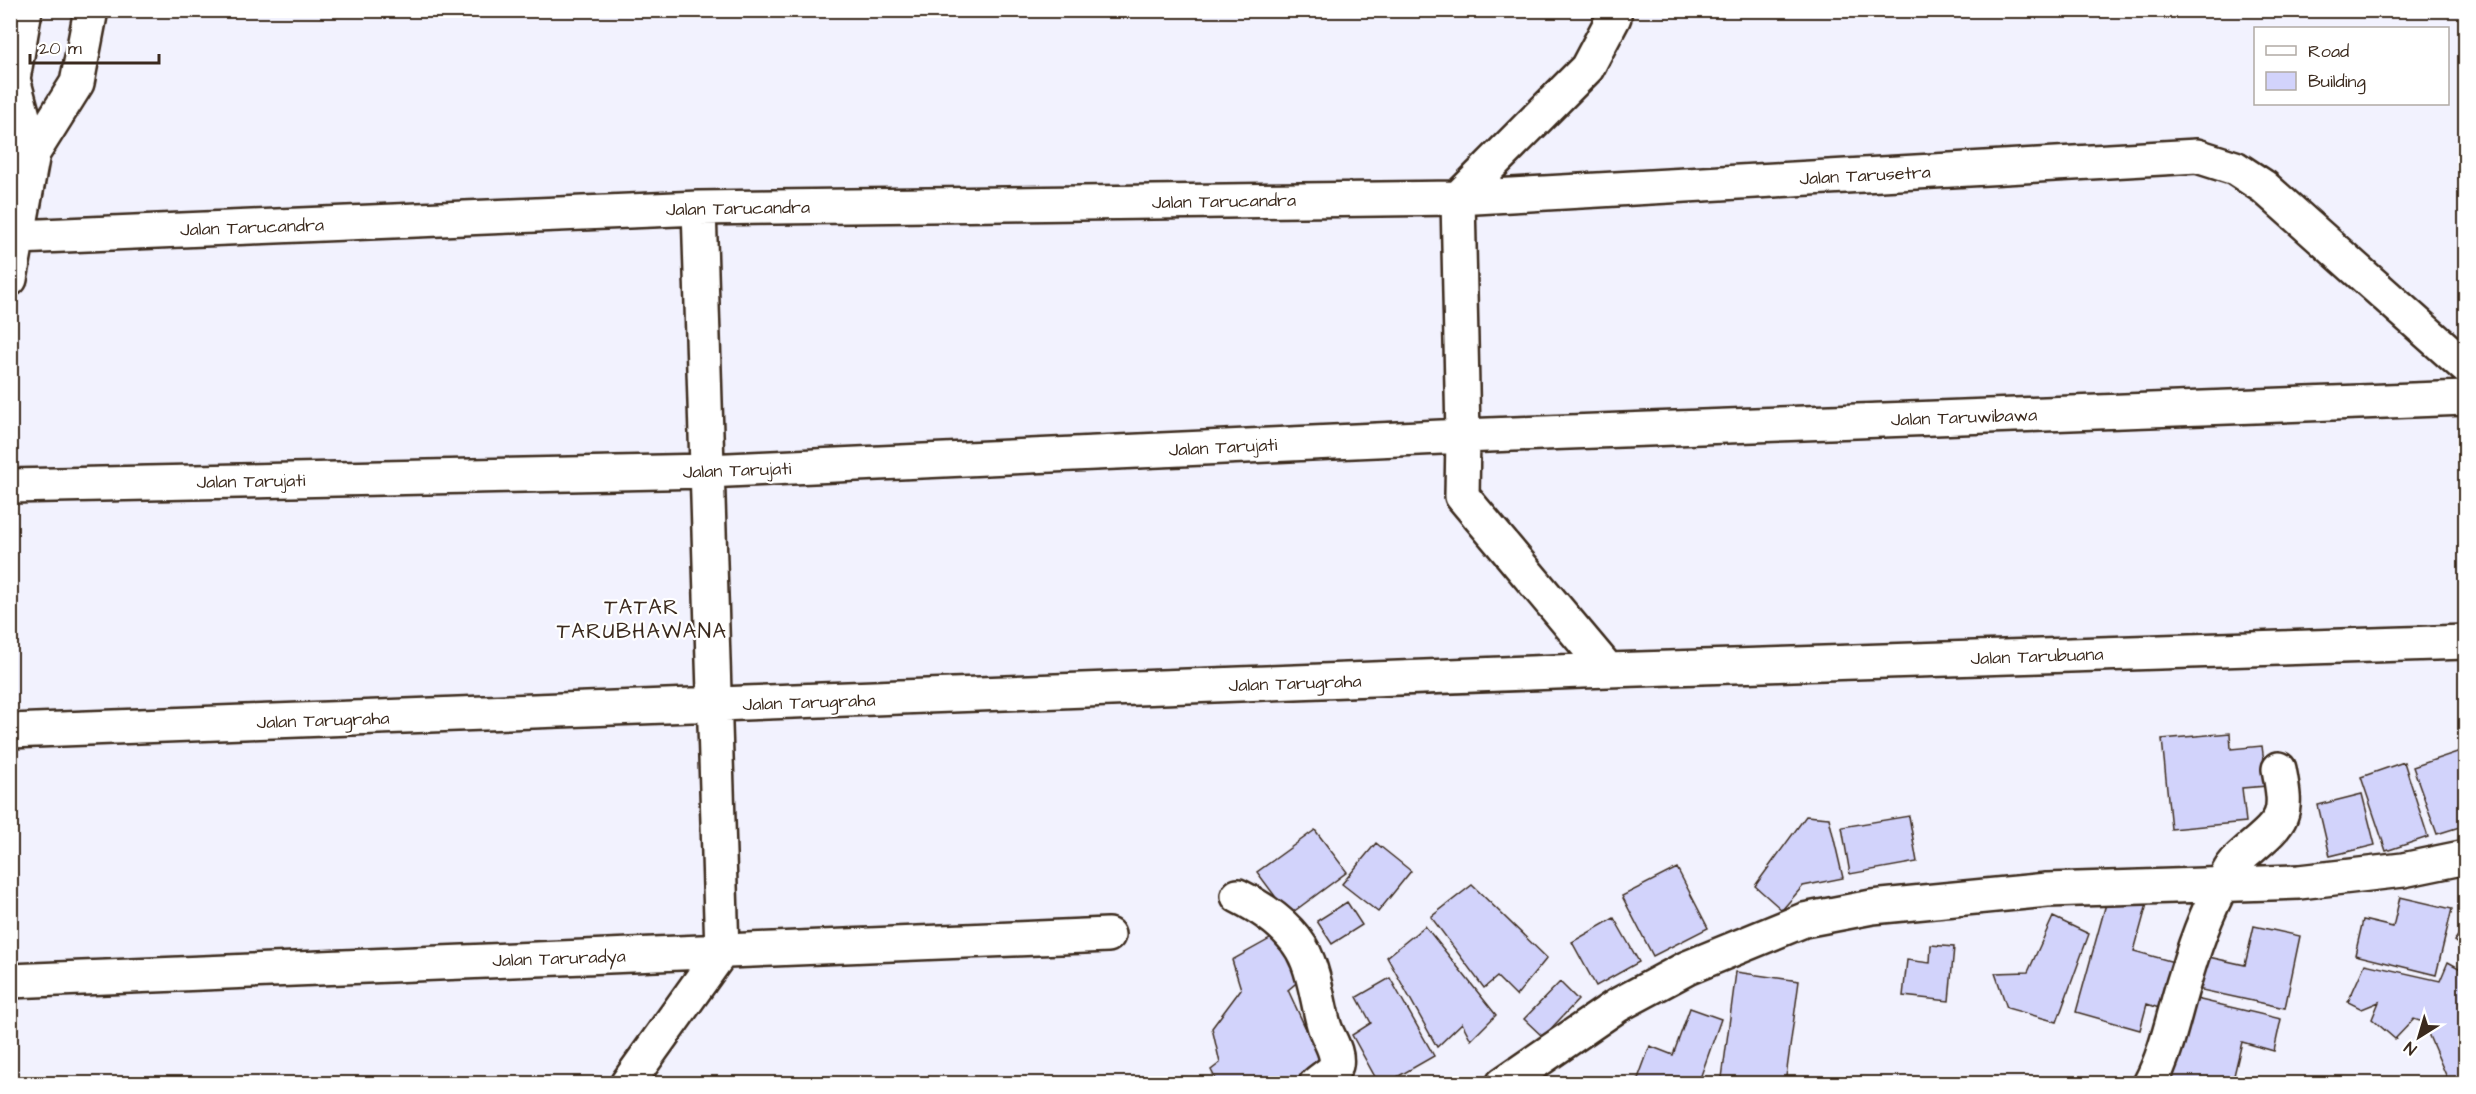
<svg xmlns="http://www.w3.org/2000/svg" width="2476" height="1094" viewBox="0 0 2476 1094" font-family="'Architects Daughter',sans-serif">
<rect width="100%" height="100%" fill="#f2f2fe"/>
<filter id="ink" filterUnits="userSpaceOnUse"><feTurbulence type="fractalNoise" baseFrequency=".0167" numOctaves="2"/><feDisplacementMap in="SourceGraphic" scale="12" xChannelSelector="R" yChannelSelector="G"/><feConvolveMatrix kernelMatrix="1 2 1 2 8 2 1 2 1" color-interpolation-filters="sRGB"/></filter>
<g filter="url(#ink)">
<path fill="#d2d3fb" stroke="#3b2a1e" stroke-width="1.5" d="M2230 733 2231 749 2262 746 2267 786 2242 788 2246 822 2171 829 2162 739Z
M2466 749V825L2437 834 2413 767Z
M2404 762 2428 837 2386 851 2361 777Z
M2362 794 2375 845 2330 856 2318 805Z
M1806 816 1829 818 1843 878 1803 886 1782 910 1755 886Z
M1909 816 1917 862 1850 874 1842 827Z
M1315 830 1347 872 1289 915 1257 872Z
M1376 843 1411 871 1378 912 1342 884Z
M1677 868 1708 928 1653 956 1622 896Z
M1472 885 1547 958 1516 996 1497 977 1484 988 1431 917Z
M2109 893 2147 904 2134 951 2181 964 2168 1011 2147 1004 2140 1030 2076 1012Z
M2400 897 2452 909 2436 975 2355 955 2363 920 2393 927Z
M1347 902 1362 925 1332 944 1317 921Z
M2053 917 2089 934 2057 1022 2007 1008 1995 973 2028 972Z
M1614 918 1639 962 1596 986 1572 942Z
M2466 925V950L2454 941Z
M1425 926 1496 1015 1471 1040 1462 1023 1437 1047 1387 957Z
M2254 926 2300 936 2285 1008 2197 989 2204 956 2245 965Z
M1279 934 1301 979 1288 990 1324 1068 1295 1084H1218L1211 1070 1220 1063 1212 1028 1241 989 1232 960Z
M1931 945 1954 947 1949 1001 1903 996 1907 960 1930 963Z
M2448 962 2466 972V1084L2449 1082 2423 1022 2414 1019 2395 1039 2372 1019 2379 1002 2362 1009 2348 1002 2365 964 2440 981Z
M1736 972 1799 981 1785 1084H1760L1722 1078Z
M1390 978 1434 1056 1385 1084H1379L1352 1035 1371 1023 1357 997Z
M1560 982 1578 1000 1543 1037 1524 1019Z
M2192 998 2281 1019 2274 1051 2242 1042 2232 1084H2172Z
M1690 1008 1721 1019 1698 1084H1636L1650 1046 1673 1055Z"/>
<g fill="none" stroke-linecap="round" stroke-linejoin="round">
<defs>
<path id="minor" d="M25 10 13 79 33 153
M10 234 18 237 699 208 1458 198 2197 156 2235 168 2264 187 2466 367
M10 279 33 153 77 83 91 10
M10 486 707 471 1463 436 2466 398
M1608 670 1462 496 1463 436 1458 198 1587 68 1614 17V10
M10 731 1608 670 2466 642
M1238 896C1266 910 1297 932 1308 962 1316 982 1318 1004 1324 1025 1327 1037 1339 1051 1336 1065 1333 1073 1322 1078 1316 1084
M10 981 1108 935
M627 1084 722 951 699 208
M1503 1084 1618 1005 1687 968 1804 920 1872 907 2047 890 2299 882 2403 870 2466 857
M2150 1084C2168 1050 2174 1011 2186 975 2196 941 2212 900 2230 870 2234 862 2242 856 2249 850 2285 819 2288 816 2279 769"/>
</defs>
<use href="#minor" stroke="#3b2a1e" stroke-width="38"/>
<use href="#minor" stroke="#fff" stroke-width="33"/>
</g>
</g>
<g text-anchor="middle" stroke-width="4.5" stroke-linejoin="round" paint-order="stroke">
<g font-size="18" fill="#3b2a1e" stroke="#fff">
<text transform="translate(1865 175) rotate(-3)" y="6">Jalan Tarusetra</text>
<text transform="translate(1224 201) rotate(-1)" y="6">Jalan Tarucandra</text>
<text transform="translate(738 208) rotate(-1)" y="6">Jalan Tarucandra</text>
<text transform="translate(252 227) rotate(-2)" y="6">Jalan Tarucandra</text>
<text transform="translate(1964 417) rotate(-2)" y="6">Jalan Taruwibawa</text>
<text transform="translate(1223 447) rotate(-3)" y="6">Jalan Tarujati</text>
<text transform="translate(737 470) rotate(-2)" y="6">Jalan Tarujati</text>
<text transform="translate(251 481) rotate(-1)" y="6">Jalan Tarujati</text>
<text transform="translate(2037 656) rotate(-2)" y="6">Jalan Tarubuana</text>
<text transform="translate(1295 683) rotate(-2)" y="6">Jalan Tarugraha</text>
<text transform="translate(809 702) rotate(-2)" y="6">Jalan Tarugraha</text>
<text transform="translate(323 720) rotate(-2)" y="6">Jalan Tarugraha</text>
<text transform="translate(559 958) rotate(-2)" y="6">Jalan Taruradya</text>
</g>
<g font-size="21" letter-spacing="1.5" fill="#3b2a1e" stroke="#fff">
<text x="642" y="614">TATAR<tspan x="642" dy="24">TARUBHAWANA</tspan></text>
</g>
</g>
<rect width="2476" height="1094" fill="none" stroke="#fff" stroke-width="36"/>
<rect x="18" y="18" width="2440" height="1058" fill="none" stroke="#3b2a1e" stroke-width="2" filter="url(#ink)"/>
<rect x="2254" y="27" width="195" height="78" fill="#ffffff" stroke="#b1aaa5" stroke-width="1.5"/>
<rect x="2266" y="46" width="30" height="9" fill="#ffffff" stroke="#b1aaa5" stroke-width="1.5"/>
<text x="2308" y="57" font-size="18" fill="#3b2a1e">Road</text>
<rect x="2266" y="72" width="30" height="18" fill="#d2d3fb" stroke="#b1aaa5" stroke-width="1.5"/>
<text x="2308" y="87" font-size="18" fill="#3b2a1e">Building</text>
<g transform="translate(2419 1037) rotate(217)" stroke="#ffffff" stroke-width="4.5" paint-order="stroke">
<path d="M0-4.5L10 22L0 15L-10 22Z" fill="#3b2a1e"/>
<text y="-9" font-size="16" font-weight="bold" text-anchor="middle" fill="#3b2a1e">N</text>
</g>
<path d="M30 54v9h129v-9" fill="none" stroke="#3b2a1e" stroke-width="3"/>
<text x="39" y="54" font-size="18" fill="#3b2a1e" stroke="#ffffff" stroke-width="4.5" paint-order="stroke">20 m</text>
</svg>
